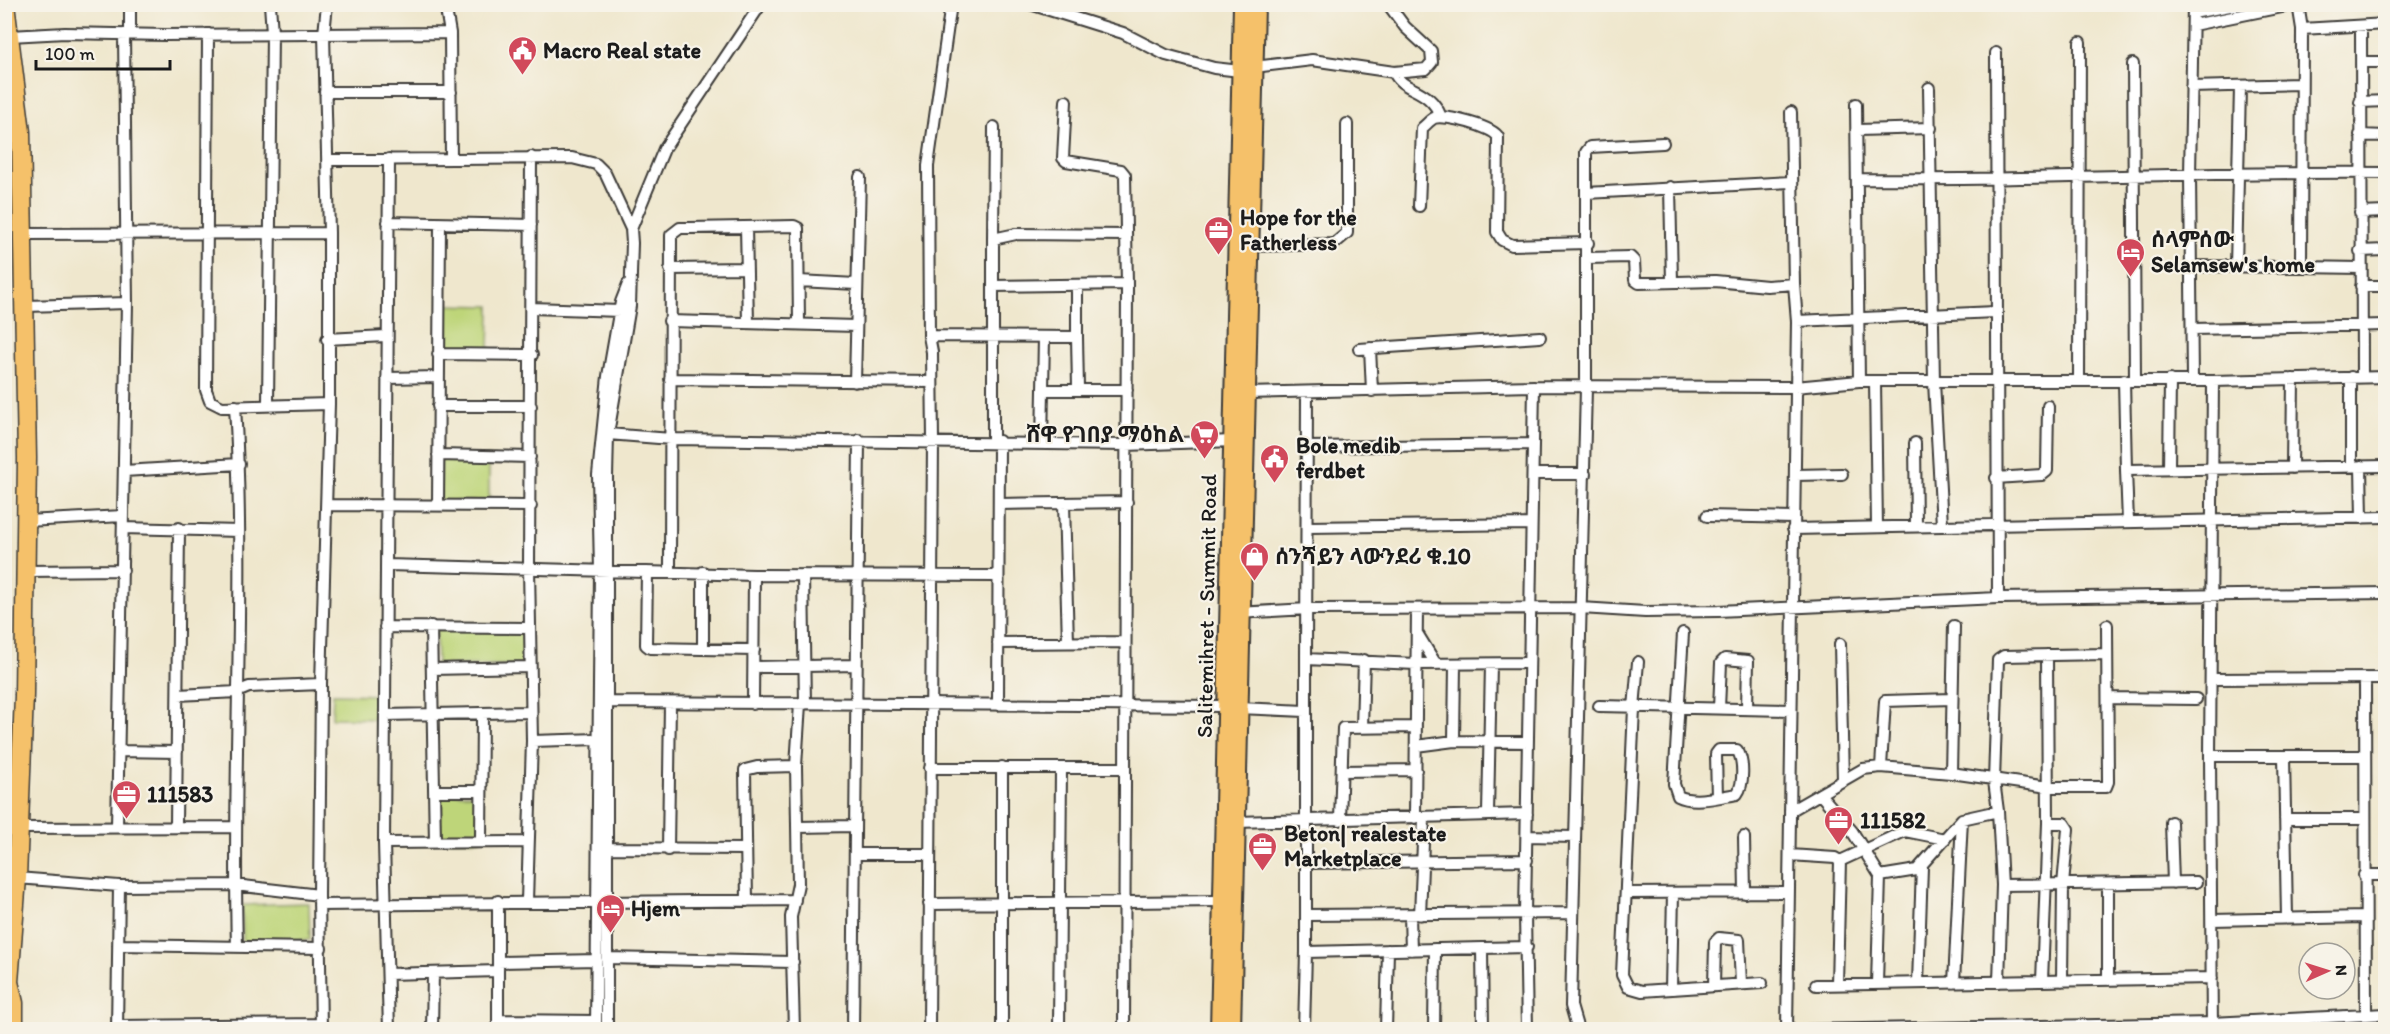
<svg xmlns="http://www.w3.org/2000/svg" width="2390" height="1034" viewBox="0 0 2390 1034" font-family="Itim,'Noto Sans Ethiopic',sans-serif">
<rect width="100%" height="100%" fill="#f7f3e8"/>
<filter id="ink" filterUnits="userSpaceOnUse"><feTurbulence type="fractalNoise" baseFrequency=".0167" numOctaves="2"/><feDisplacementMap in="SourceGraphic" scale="12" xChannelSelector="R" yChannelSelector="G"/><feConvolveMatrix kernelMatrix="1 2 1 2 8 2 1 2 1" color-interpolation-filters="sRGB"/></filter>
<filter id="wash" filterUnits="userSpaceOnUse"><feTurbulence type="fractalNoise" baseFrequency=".008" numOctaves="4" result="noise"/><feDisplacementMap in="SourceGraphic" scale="24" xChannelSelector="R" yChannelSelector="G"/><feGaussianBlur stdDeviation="1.35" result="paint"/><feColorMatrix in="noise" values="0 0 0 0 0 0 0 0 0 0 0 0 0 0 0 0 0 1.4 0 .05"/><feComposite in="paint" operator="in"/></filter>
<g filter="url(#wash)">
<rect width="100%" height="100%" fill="#efe7cd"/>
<path fill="#bed579" stroke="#6d784a" stroke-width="1.5" d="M441 305 490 306 489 351 441 350Z
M441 457H489V502L440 501Z
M436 628 525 630 526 665H437Z
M333 694 382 695 381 719 332 718Z
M440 794H480V840H440Z
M309 903 310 940 243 942 242 905Z"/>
</g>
<g filter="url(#ink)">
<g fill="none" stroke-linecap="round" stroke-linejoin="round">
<defs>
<path id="street" d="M130 4V34
M445 4 450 33 451 158
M1030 4 1123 33 1166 55 1214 68 1240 71
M2193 13 2240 4
M2193 25 2297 4
M2361 26 2362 377
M2302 29 2386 24
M208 34 206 390 210 401 222 407 329 404
M10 36 65 33 165 35 450 33
M1996 53 1998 598
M2361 62H2386
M2133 64 2135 380
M1254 67 1312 60 1394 72 1426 69 1432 62 1431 51 1405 27 1388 4
M1394 72C1403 93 1429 86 1441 117
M2191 87 2301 84
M1929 88 1934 382 1942 525
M325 92H451
M1066 101 1063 158 1066 161 1121 170 1125 175 1127 284 1124 1030
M2360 102 2386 101
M1856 104 1859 381
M1858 130 1931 128
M2360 135 2386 136
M327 160 572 158 596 164 605 173 631 229 632 243 630 306 608 434 607 478V1030
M1858 179C2034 181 2210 171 2386 173
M1670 187 1672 282
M1586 193 1791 182
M1419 206 1422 128C1426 125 1430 120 1434 118 1445 114 1494 127 1498 137L1497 232 1502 240 1512 245 1588 243
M2360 213 2386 212
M388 222 531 225
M746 227 748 322
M631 229 664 149 761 4
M25 234 329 233
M993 239 994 127
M1249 246 1334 244 1347 233V124
M2360 251 2386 250
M1587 258 1630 257 1634 261 1635 280 1639 283 1715 281 1767 286 1794 284
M2192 266 2301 267 2302 29 2298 4
M2236 267 2240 87
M2301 267 2361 268
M670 269 746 268
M799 281 856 284
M993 286 1127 284
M2361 286H2386
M26 306 127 303
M532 308 620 311
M669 321 856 326
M1797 321 1995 312
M2192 329 2386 325
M929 336 928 166 951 4
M1077 337 1078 388
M327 339 386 336
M1370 348 1372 391
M1359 349 1540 337
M438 354 532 355
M387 378 438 377
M670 379 932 382
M2079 380 2080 42
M2124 380 2126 470 2386 466
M2192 380 2190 175 2193 4
M1875 381 1877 527
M855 382 860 177
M1043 390H1127
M1245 393 1534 386 1795 387 1859 381H2213L2386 377
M268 404 272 33 270 4
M235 406C246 586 232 767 237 947
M438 406H531
M608 434 671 439 1126 445 1233 441
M993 441V239L1016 234 1126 235
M1042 443 1044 337
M1915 443 1916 526
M1307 447 1533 444
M438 455 530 457
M2361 466 2362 518
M2351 467V377
M2292 468 2293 379
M2169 469 2170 380
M2126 470 2128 522
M124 471 239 464
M1533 474H1585
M1795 475 1842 474
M1996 478 2042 475 2047 471 2048 406
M999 504 1127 502
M1064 504 1068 642
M326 505 531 506
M438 505 440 224
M1707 516 1793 518
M26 521 123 516
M1308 527 1531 524
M123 528 239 531
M1793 529 2386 517
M387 565 754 575 997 576
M27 571 123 570
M647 572 646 645 650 648 754 650
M670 572 671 235 680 228H690L794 226 798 228 799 323
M803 575 805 704
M1237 613 1308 609 1581 608 1645 612 1718 611 1998 598 2386 593
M431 626 435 842
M385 627 530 628
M1417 633 1436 664
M1683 633 1674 784 1678 796C1694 804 1719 797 1737 794 1744 785 1744 759 1737 750H1719L1716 754 1717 797
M998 643 1125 642
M1840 644 1843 781
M703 649V572
M2107 654 2004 656 1998 660 1994 781 1998 811 2002 885 2196 882
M1306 659 1307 392
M1638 662 1634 708 1622 975 1628 987 1642 991 1762 983
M754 667 856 665
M432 669 530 667
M2212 679 2386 678
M2365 679 2366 1015
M178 695 237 692 249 687 321 684
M2108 698 2196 699
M607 702 1226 706
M753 704 754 575
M998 705 999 441
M1599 706 1791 710
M1238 708 1305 711
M1719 708 1721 663 1725 659 1748 661 1747 708
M385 715 531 712
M1362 727 1364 660
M532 741 598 739
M1454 741 1528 742
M1416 746 1454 741 1455 664
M118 751 177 752
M2210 756H2363
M2284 756 2287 918
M1881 767 1885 701 1952 699
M930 768H1125
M1342 771 1416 770
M1951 773 1954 626
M436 791H481
M1820 794 1852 831 1880 876 1877 984
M1790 811 1863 769 1881 767 1951 773 2048 787H2106L2108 782 2107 625
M1488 814 1491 664
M1415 818 1417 609
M2285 819H2363
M1340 820 1343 728 1416 727
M1237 822 1527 814
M2171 822 2173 883
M2048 823H2064L2068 829 2063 885 2062 981
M176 826 179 528
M117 827 127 303 124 34
M797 827 855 826
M19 828 235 827
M1527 836 1575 837
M1744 837 1745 893
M481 842 482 714
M384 843 528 842
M608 848 745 849
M668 850 670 703
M855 854H929
M1790 855 1835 858 1840 861 1837 984
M1840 861 1905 831 1945 839
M1305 863 1527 860
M2364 875H2386
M1880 876 1917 870 1962 819 1998 811
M17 878 119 886 235 885 319 895
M1627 893 1789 892
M498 901V1030
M527 901 532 741 529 567 531 157
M747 901 745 770 757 767 796 766
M929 904 1221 901
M319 905 795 900
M1307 915 1572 913
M1410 915 1411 950
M1420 915 1424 819
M2212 920 2365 917
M118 945 321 948
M1527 947 1306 952V659L1416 664 1529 663
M1482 948 1483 1030
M607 958 793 962
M498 962 597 960
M388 974 498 971
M2108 980V884
M2042 981 2048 823 2047 655
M1999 982 2002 885
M1918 983 1922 867
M1954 983 1962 819
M1816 985 2212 978
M1714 986 1715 942 1719 938 1739 940 1741 984
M1671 989 1673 893
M498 1020 596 1021
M117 1026 321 1024
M117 1030 119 886
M321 1030 319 895 321 684 329 404V233L324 34 327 4
M389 1030 384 843 389 159
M432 1030 433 973
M596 1030 600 571 598 475 608 376 621 302 628 284
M794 1030 791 917 798 884 796 766 800 704
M853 1030 859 440
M929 1030 933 441 932 352 929 336 1077 337V286
M1002 1030V767
M1059 1030 1061 768
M1304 1030 1306 952
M1386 1030 1388 950
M1434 1030 1435 949
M1527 1030 1525 914 1534 386
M1578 1030 1571 1006 1586 388V152L1590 147 1663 143
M1787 1030 1797 321 1794 284 1791 112
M1804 1030 2212 1023 2386 1014
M2212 1030 2210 756 2213 381"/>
<path id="primary" d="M1219 1030 1242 4
M1232 1030 1256 4"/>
<path id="highway" d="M5 4 21 132 27 458 24 695 17 878 9 982 14 1003V1030"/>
</defs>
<use href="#street" stroke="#3c3a37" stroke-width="14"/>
<use href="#primary" stroke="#3c3a37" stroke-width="20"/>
<use href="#highway" stroke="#3c3a37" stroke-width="21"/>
<use href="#street" stroke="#fff" stroke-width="10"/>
<use href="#primary" stroke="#f5c16b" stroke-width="16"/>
<use href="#highway" stroke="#f5c16b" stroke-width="18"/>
</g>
</g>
<defs>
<symbol id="civic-pin" viewBox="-11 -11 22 30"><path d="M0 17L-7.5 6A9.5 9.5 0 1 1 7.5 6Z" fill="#d1495b" stroke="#f7f3e8"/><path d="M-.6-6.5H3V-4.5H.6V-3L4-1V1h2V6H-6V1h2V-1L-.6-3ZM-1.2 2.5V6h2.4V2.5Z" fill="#fff"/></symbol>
<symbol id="office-pin" viewBox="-11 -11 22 30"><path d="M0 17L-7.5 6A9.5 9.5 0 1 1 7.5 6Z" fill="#d1495b" stroke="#f7f3e8"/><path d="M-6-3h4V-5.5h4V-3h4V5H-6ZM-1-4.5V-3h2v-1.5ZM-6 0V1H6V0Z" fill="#fff"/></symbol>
<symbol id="hotel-pin" viewBox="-11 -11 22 30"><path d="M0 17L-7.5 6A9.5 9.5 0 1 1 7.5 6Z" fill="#d1495b" stroke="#f7f3e8"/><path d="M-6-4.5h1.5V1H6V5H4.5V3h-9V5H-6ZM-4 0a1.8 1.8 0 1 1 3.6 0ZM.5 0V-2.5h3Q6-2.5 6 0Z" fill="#fff"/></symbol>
<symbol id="supermarket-pin" viewBox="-11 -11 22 30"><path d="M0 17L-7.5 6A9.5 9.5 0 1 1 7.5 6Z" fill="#d1495b" stroke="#f7f3e8"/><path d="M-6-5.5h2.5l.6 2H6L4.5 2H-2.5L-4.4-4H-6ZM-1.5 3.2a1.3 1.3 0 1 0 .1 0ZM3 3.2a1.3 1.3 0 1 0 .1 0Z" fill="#fff"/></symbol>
<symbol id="shop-pin" viewBox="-11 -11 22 30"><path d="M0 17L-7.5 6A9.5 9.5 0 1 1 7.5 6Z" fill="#d1495b" stroke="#f7f3e8"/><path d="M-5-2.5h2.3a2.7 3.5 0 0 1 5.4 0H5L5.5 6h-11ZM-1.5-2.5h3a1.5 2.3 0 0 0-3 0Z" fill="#fff"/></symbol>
</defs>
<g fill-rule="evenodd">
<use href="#civic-pin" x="506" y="34" width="33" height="45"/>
<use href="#office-pin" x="1202" y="214" width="33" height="45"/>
<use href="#hotel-pin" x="2114" y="236" width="33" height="45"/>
<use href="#supermarket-pin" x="1188" y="418" width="33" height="45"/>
<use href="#civic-pin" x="1258" y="442" width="33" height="45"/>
<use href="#shop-pin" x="1238" y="540" width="33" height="45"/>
<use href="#office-pin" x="110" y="778" width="33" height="45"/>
<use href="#office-pin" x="1822" y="804" width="33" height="45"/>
<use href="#office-pin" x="1246" y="830" width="33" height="45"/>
<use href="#hotel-pin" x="594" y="892" width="33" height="45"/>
</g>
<g text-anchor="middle" stroke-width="4.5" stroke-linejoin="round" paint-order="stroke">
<g font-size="22" font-weight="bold" fill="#1c1c1c" stroke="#f7f3e8" text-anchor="start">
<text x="543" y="58">Macro Real state</text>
<text x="1240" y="225">Hope for the<tspan x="1240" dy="25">Fatherless</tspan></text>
<text x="2151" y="247">ሰላምሰው<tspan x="2151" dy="25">Selamsew's home</tspan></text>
<text x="1184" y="442" text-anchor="end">ሸዋ የገበያ ማዕከል</text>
<text x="1296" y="453">Bole medib<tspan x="1296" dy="25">ferdbet</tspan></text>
<text x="1275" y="564">ሰንሻይን ላውንደሪ ቁ.10</text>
<text x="147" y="802">111583</text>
<text x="1860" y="828">111582</text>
<text x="1284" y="841">Beton| realestate<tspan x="1284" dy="25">Marketplace</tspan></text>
<text x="631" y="916">Hjem</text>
</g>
<g font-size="22" fill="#1c1c1c" stroke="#f7f3e8">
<text transform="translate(1206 606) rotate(-89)" y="8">Salitemihret - Summit Road</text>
</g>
</g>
<rect width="2390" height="1034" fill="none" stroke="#f7f3e8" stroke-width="24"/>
<g transform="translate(2327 971) rotate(87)"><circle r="28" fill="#f7f3e8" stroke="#9f9d96" stroke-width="1.5"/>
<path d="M0-4.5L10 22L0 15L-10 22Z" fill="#d1495b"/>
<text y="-9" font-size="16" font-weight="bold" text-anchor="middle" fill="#1c1c1c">N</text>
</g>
<path d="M36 60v9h134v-9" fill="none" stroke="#1c1c1c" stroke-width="3"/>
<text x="45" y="60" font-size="18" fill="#1c1c1c" stroke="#f7f3e8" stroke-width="4.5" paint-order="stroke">100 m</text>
</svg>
